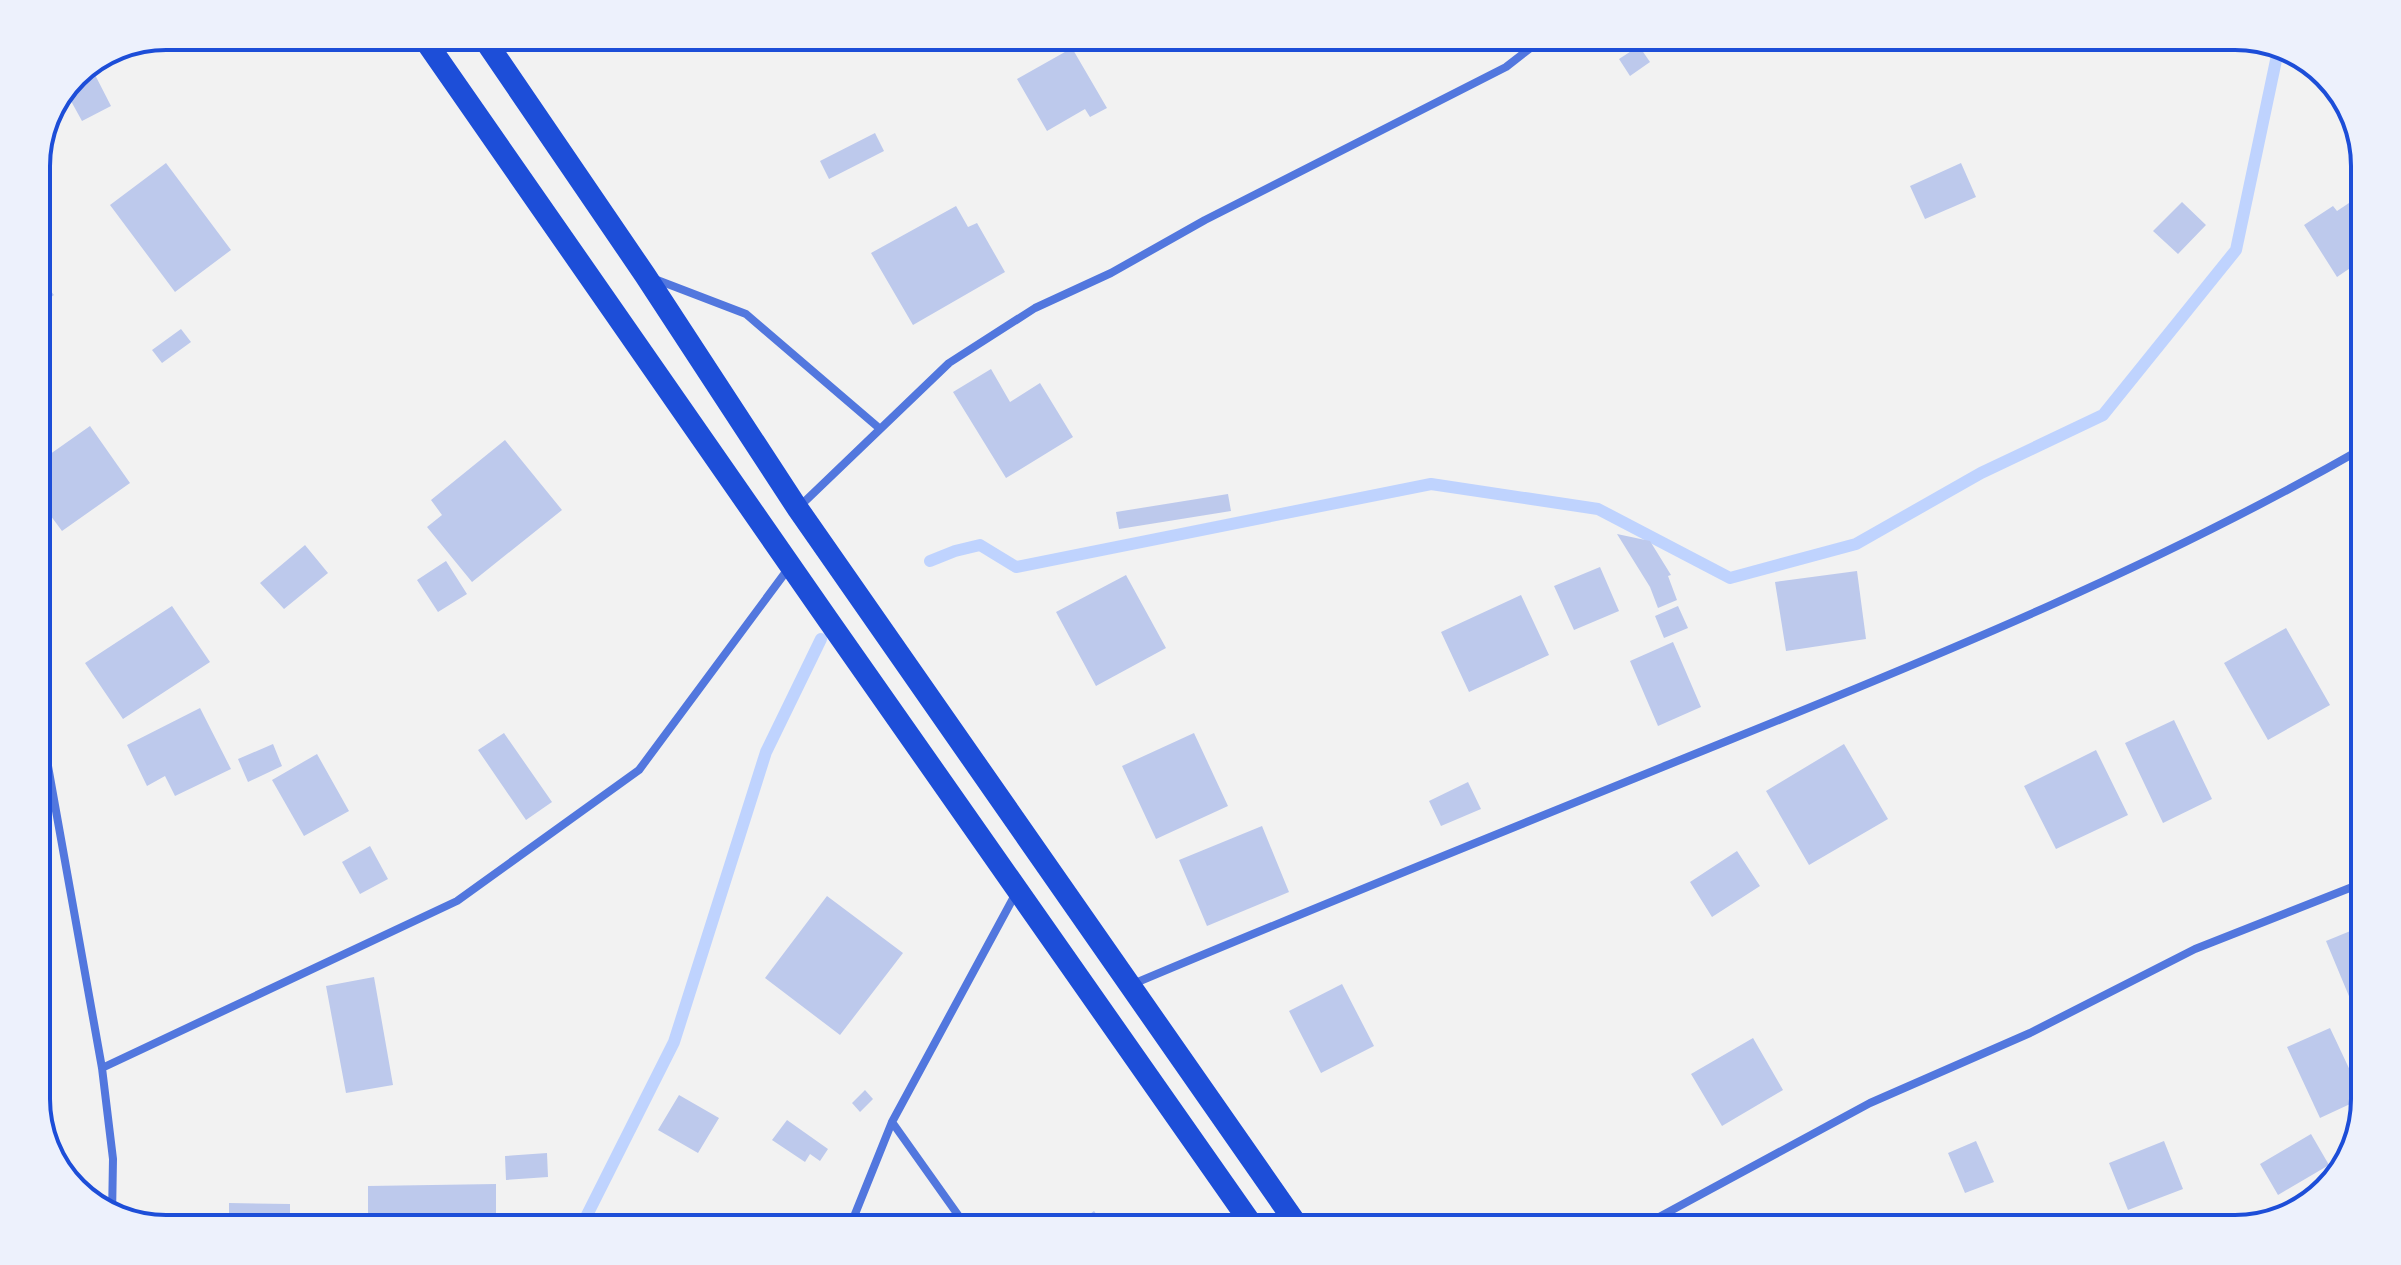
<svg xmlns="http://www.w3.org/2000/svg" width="2401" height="1265" viewBox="0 0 2401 1265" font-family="Figtree,sans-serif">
<rect width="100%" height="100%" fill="#f2f2f2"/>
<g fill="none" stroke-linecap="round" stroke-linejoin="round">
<path stroke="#bfd3fe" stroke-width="12" d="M930 561 955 551 980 545 1016 567 1431 484 1598 509 1730 578 1856 544 1981 473 2103 415 2236 250 2279 46
M580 1229 674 1042 766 752 821 639"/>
</g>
<path fill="#bdc9ec" d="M1639 46 1650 62 1630 76 1619 59Z
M1072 48 1107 108 1090 117 1085 109 1047 131 1017 79Z
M91 67 111 106 82 121 66 92 75 74Z
M875 133 884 151 829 179 820 161Z
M166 163 231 250 175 292 110 205Z
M1961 163 1976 197 1925 219 1910 186Z
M2358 197 2365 208V258L2337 277 2304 225 2333 206 2337 211Z
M2182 202 2206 225 2178 254 2153 231Z
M956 206 968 227 977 223 1005 272 913 325 871 253Z
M36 273 54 295 36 308Z
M181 329 191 342 162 363 152 350Z
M991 369 1010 402 1040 383 1073 437 1006 478 953 392Z
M90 426 130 483 62 531 36 496V464Z
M505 440 562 510 472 582 427 527 442 515 431 500Z
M1228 494 1231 511 1119 529 1116 512Z
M1617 534 1650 541 1671 575 1668 576 1677 600 1658 608 1650 587Z
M305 545 328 573 284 609 260 583Z
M446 561 467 594 438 612 417 580Z
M1600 567 1619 611 1574 630 1554 586Z
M1857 571 1866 639 1786 651 1775 582Z
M1126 575 1166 648 1096 686 1056 612Z
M1521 595 1549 655 1469 692 1441 632Z
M172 606 210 662 123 719 85 663Z
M1678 606 1688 628 1664 638 1655 616Z
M2286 628 2330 705 2268 740 2224 663Z
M1673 642 1701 707 1658 726 1630 661Z
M200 708 231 769 175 796 165 776 147 786 127 745Z
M2174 720 2212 799 2163 823 2125 743Z
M504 733 552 802 526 820 478 750Z
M1194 733 1228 806 1156 839 1122 766Z
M273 744 282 766 248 782 238 759Z
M1844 744 1888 819 1809 865 1766 791Z
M2096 750 2128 815 2056 849 2024 786Z
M317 754 349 811 304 836 272 780Z
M1468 782 1481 809 1441 826 1429 801Z
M1262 826 1289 892 1207 926 1179 860Z
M370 846 388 879 360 894 342 862Z
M1737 851 1760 886 1712 917 1690 882Z
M827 896 903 953 840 1035 765 978Z
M2365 925V1010L2356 1013 2326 941Z
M374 977 393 1085 346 1093 326 986Z
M1342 984 1374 1046 1321 1073 1289 1011Z
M2330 1028 2363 1098 2320 1118 2287 1047Z
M1753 1038 1783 1090 1722 1126 1691 1074Z
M865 1090 873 1099 860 1112 852 1103Z
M679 1095 719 1118 698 1153 658 1130Z
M787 1120 828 1149 820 1161 810 1154 805 1162 772 1140Z
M2311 1134 2329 1165 2278 1195 2260 1164Z
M1976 1141 1994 1182 1965 1193 1948 1153Z
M2164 1141 2183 1189 2128 1210 2109 1163Z
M547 1153 548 1177 506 1180 505 1156Z
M496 1184V1229H368V1186Z
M229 1203 290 1204V1214L328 1215V1229H229Z
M1094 1211 1108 1229H1070Z
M1964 1216 1969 1229H1948L1946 1223Z"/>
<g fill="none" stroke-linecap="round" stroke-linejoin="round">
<path stroke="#5277de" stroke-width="8" d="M652 278 746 314 879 428
M798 508 949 363 1035 308 1111 273 1205 220 1506 67 1546 36
M36 699 102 1068 113 1159 112 1216
M1133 984C1330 901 1529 821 1727 741 1945 653 2161 564 2365 447
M102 1068 457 901 639 770 788 569
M892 1122 968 1229
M849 1229 892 1122 1016 893
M1637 1229 1870 1103 2030 1033 2195 949 2365 882"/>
<path stroke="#1d4ed8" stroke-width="22" d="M422 36C700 434 974 833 1255 1229
M482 36 645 275 798 509 1300 1229"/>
</g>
<path d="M0 0H2401V1265H0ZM166 50H2235A116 116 0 0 1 2351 166V1099A116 116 0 0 1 2235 1215H166A116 116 0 0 1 50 1099V166A116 116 0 0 1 166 50Z" fill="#edf1fc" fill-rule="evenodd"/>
<path fill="none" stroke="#1d4ed8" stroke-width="4" d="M166 50H2235A116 116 0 0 1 2351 166V1099A116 116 0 0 1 2235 1215H166A116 116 0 0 1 50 1099V166A116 116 0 0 1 166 50Z"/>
</svg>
